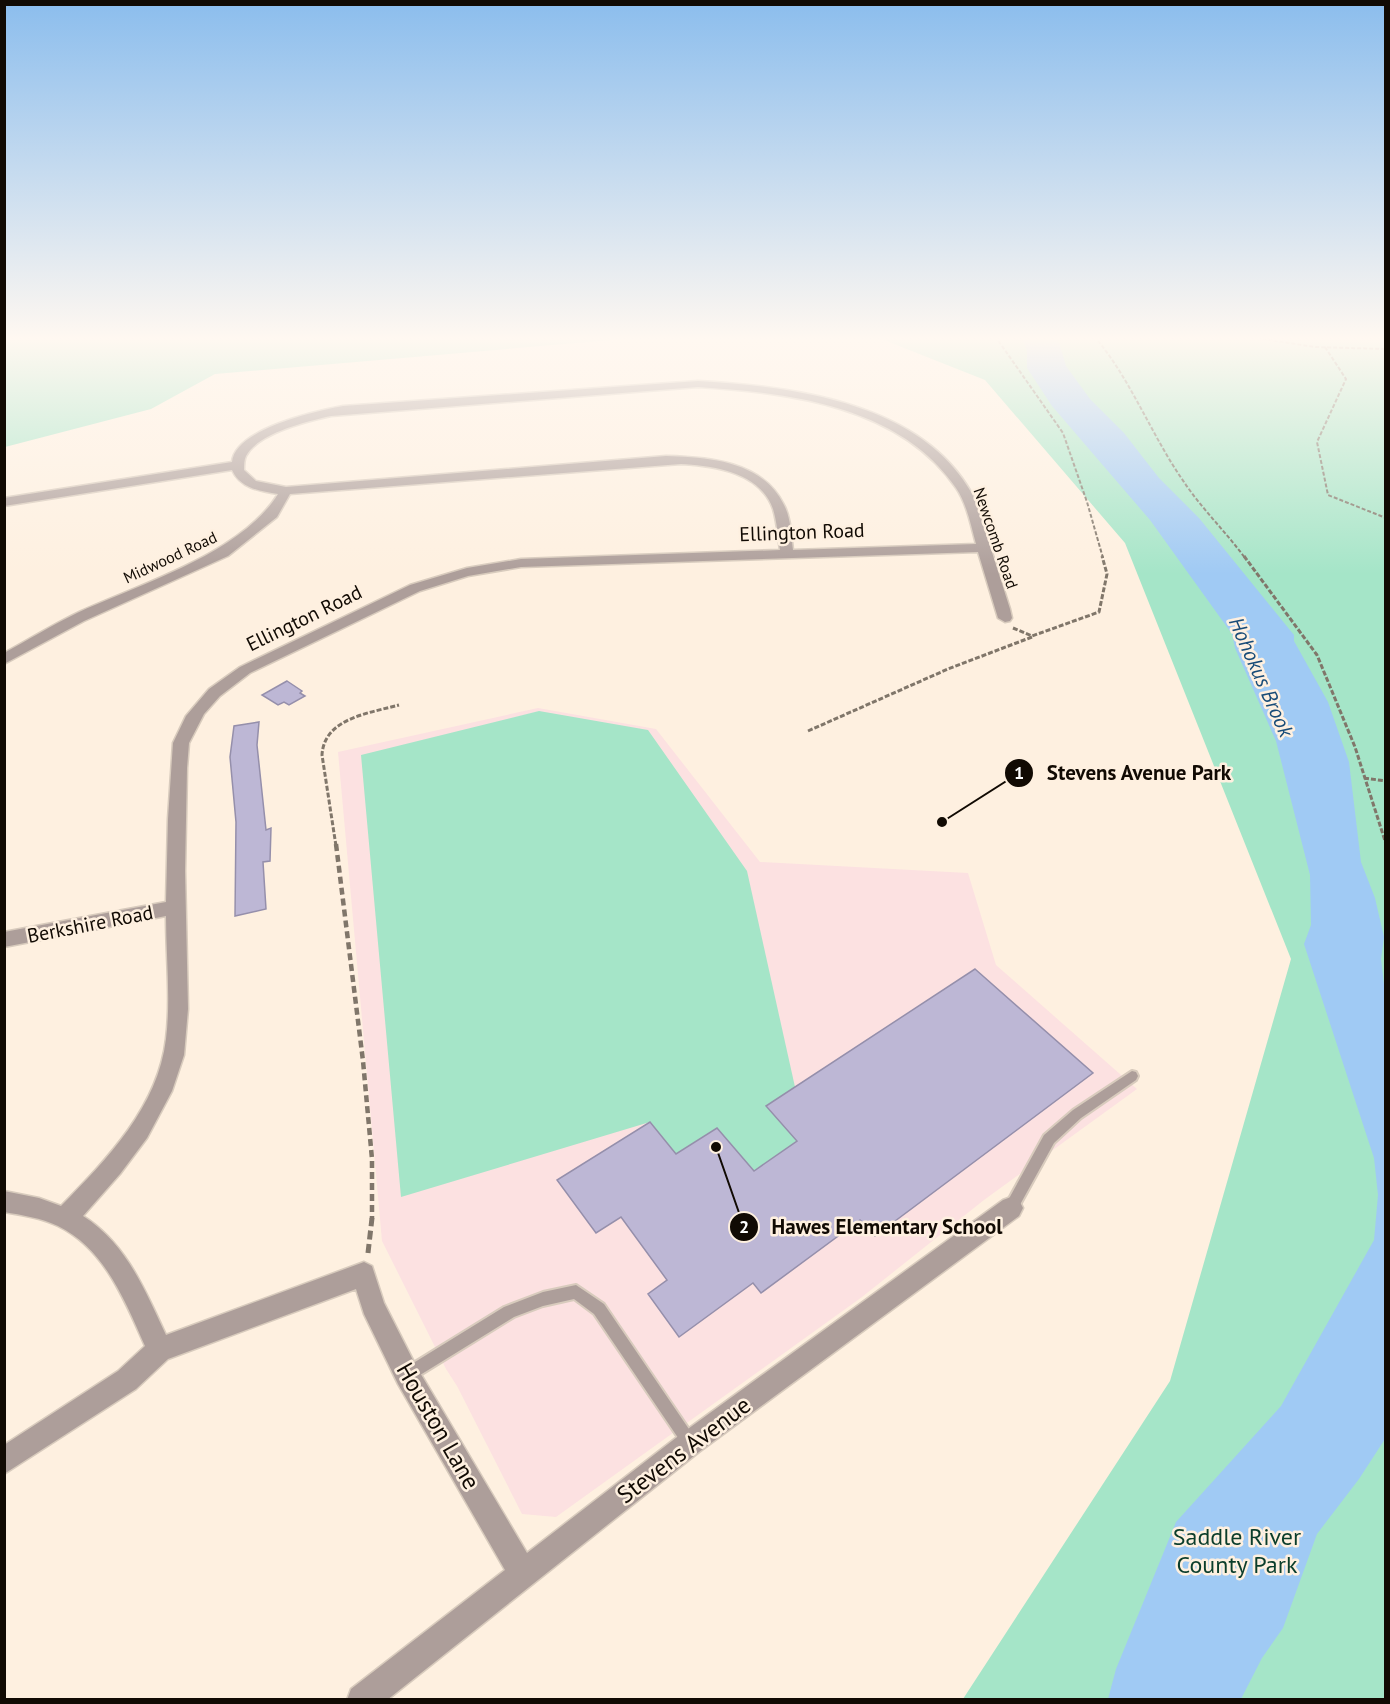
<svg xmlns="http://www.w3.org/2000/svg" width="1390" height="1704" viewBox="0 0 1390 1704" font-family="'PT Sans',sans-serif">
<rect width="100%" height="100%" fill="#fef0e0"/>
<path fill="#fce1e1" d="M538 708 656 729 760 862 968 873 996 965 1137 1089 984 1200 862 1297 556 1517 522 1514 457 1386 446 1369 382 1241 338 752Z"/>
<path fill="#a5e5c8" d="M5 336H658L215 374 151 409 5 447Z
M874 336H1385V1699H963L1170 1381 1291 959 1125 543 985 380Z
M539 711 648 730 747 871 795 1087 797 1141 754 1171 717 1128 676 1154 650 1122 401 1197 361 755Z"/>
<path fill="#a0caf4" d="M1021 336H1057L1066 366 1090 399 1124 433 1159 478 1199 518 1294 635V641L1328 702 1349 762 1361 862 1375 898 1384 937 1381 959 1386 1002 1385 1439 1359 1479 1317 1534 1283 1628 1262 1658 1241 1699H1108L1116 1669 1176 1522 1281 1406 1374 1240 1378 1195 1374 1158 1304 944 1311 925 1310 875 1276 741 1235 648 1232 634 1150 520 1052 406 1027 368V350Z"/>
<path fill="#bdb7d5" stroke="#958fab" stroke-width="1.5" d="M287 681 302 691 300 693 305 696 289 705 284 702 278 705 262 695Z
M259 722 257 745 266 830 271 828 270 861 263 862 266 909 235 916 236 822 230 757 234 726Z
M975 969 1093 1073 875 1236 860 1220 761 1293 753 1283 679 1337 648 1294 667 1280 621 1217 596 1233 557 1180 650 1122 676 1154 717 1128 754 1171 797 1141 766 1106Z"/>
<g fill="none" stroke-linecap="round" stroke-linejoin="round">
<defs>
<path id="service" d="M1132 1071 1136 1072 1138 1076 1136 1080 1081 1118 1054 1143 1016 1212 1011 1214 1006 1212 1004 1208 1006 1204 1044 1135 1073 1110Z
M576 1285 604 1304 695 1438 698 1443 695 1448 690 1451 685 1448 594 1314 574 1299 543 1306 514 1317 412 1380 407 1382 402 1380 400 1375 402 1370 504 1307 543 1292Z"/>
<path id="minor" d="M698 381C790 386 920 402 971 492 980 508 983 526 989 543 996 565 1003 587 1010 609L1012 618 1010 621 1005 622 998 618 978 552 521 567 468 576 420 591 250 673 220 696 204 714 189 743 187 768 185 871 188 1009 184 1055 172 1091 147 1138 120 1174 83 1216C126 1243 145 1290 166 1335L364 1262 372 1266 384 1303 416 1366 527 1553 681 1434 1003 1200 1011 1197 1019 1200 1023 1208 1019 1216 699 1452 387 1700H347L351 1689 505 1570 398 1384 364 1314 356 1289 168 1359 136 1389 4 1474V1445L118 1371 145 1346C125 1301 105 1249 58 1226 41 1218 22 1215 4 1212V1191L39 1198 61 1206C107 1159 158 1107 166 1039 171 999 166 957 166 916L4 947V932L166 902 168 819 173 743 186 716 209 689 240 667 410 585 467 568 521 559 780 550C778 537 777 522 773 509 760 472 714 466 681 464L290 494 277 517 228 556 84 621 4 664V653C28 640 52 625 77 613 140 584 241 554 278 494 259 491 240 488 232 470L4 506V498L232 462C235 429 316 411 343 406ZM698 387C790 393 900 406 956 488 967 504 971 526 976 544L793 550C791 535 791 518 784 505 763 461 708 457 666 456L286 487 256 481 244 470C244 465 244 460 246 456 258 433 308 421 331 416Z"/>
</defs>
<use href="#service" stroke="#d8cbbd" stroke-width="4"/>
<use href="#minor" stroke="#d8cbbd" stroke-width="3"/>
<path stroke="#80766a" stroke-width="2" stroke-dasharray="4 2" stroke-linecap="butt" d="M995 336 1063 433 1087 502 1103 558
M1094 336C1131 379 1151 435 1184 482 1202 509 1226 532 1245 558
M1244 336 1315 347 1386 349
M1325 347 1346 379 1317 442 1328 495 1386 518"/>
<path stroke="#80766a" stroke-width="3" stroke-dasharray="5 2" stroke-linecap="butt" d="M1244 556 1317 655 1355 747 1386 844
M1013 628 1032 636 1099 612 1107 574 1102 556
M808 731 948 669 1032 637
M1364 778 1386 781
M336 846 322 755C324 718 370 713 399 705"/>
<path stroke="#80766a" stroke-width="4.5" stroke-dasharray="7 4" stroke-linecap="butt" d="M336 844 363 1061 372 1159V1219"/>
<path stroke="#80766a" stroke-width="5" stroke-dasharray="9 4.5" stroke-linecap="butt" d="M368 1253 372 1218"/>
<use href="#service" fill="#ad9e9a" fill-rule="evenodd"/>
<use href="#minor" fill="#ad9e9a" fill-rule="evenodd"/>
</g>
<linearGradient id="sky" x2="0" y2="1"><stop stop-color="#8bbded"/><stop offset="0.59" stop-color="#fff8f1"/><stop offset="1" stop-color="#fff8f1" stop-opacity="0"/></linearGradient>
<rect width="1390" height="574" fill="url(#sky)"/>
<g text-anchor="middle" stroke-width="5" stroke-linejoin="round" paint-order="stroke">
<g font-size="16" fill="#110a03" stroke="#fef0e0">
<text transform="translate(996 538) rotate(71)" y="6">Newcomb Road</text>
<text transform="translate(170 557) rotate(-25)" y="6">Midwood Road</text>
</g>
<g font-size="20" fill="#110a03" stroke="#fef0e0">
<text transform="translate(802 532) rotate(-2)" y="7">Ellington Road</text>
<text transform="translate(304 618) rotate(-26)" y="7">Ellington Road</text>
<text transform="translate(90 924) rotate(-11)" y="7">Berkshire Road</text>
</g>
<g font-size="21" font-style="italic" fill="#184c78" stroke="#fef0e0">
<text transform="translate(1261 677) rotate(66)" y="7">Hohokus Brook</text>
</g>
<g font-size="24" fill="#110a03" stroke="#fef0e0">
<text transform="translate(438 1426) rotate(60)" y="8">Houston Lane</text>
<text transform="translate(684 1450) rotate(-37)" y="8">Stevens Avenue</text>
</g>
<g font-size="24" fill="#0a3d2b" stroke="#fef0e0">
<text x="1237" y="1545">Saddle River<tspan x="1237" dy="28">County Park</tspan></text>
</g>
</g>
<path fill="none" stroke="#110a03" stroke-width="2" d="M942 822L1019 773M716 1147L744 1227"/>
<g fill="#110a03" stroke="#fef0e0" stroke-width="2">
<circle cx="942" cy="822" r="6"/>
<circle cx="716" cy="1147" r="6"/>
<circle cx="1019" cy="773" r="15"/>
<circle cx="744" cy="1227" r="15"/>
</g>
<g font-size="18" text-anchor="middle" font-weight="bold" fill="#fff">
<text x="1019" y="779">1</text>
<text x="744" y="1233">2</text>
</g>
<g font-size="21" text-anchor="middle" font-weight="bold" fill="#110a03" stroke="#fef0e0" stroke-width="5" stroke-linejoin="round" paint-order="stroke">
<text x="1139" y="780">Stevens Avenue Park</text>
<text x="887" y="1234">Hawes Elementary School</text>
</g>
<rect width="1390" height="1704" fill="none" stroke="#110a03" stroke-width="12"/>
</svg>
